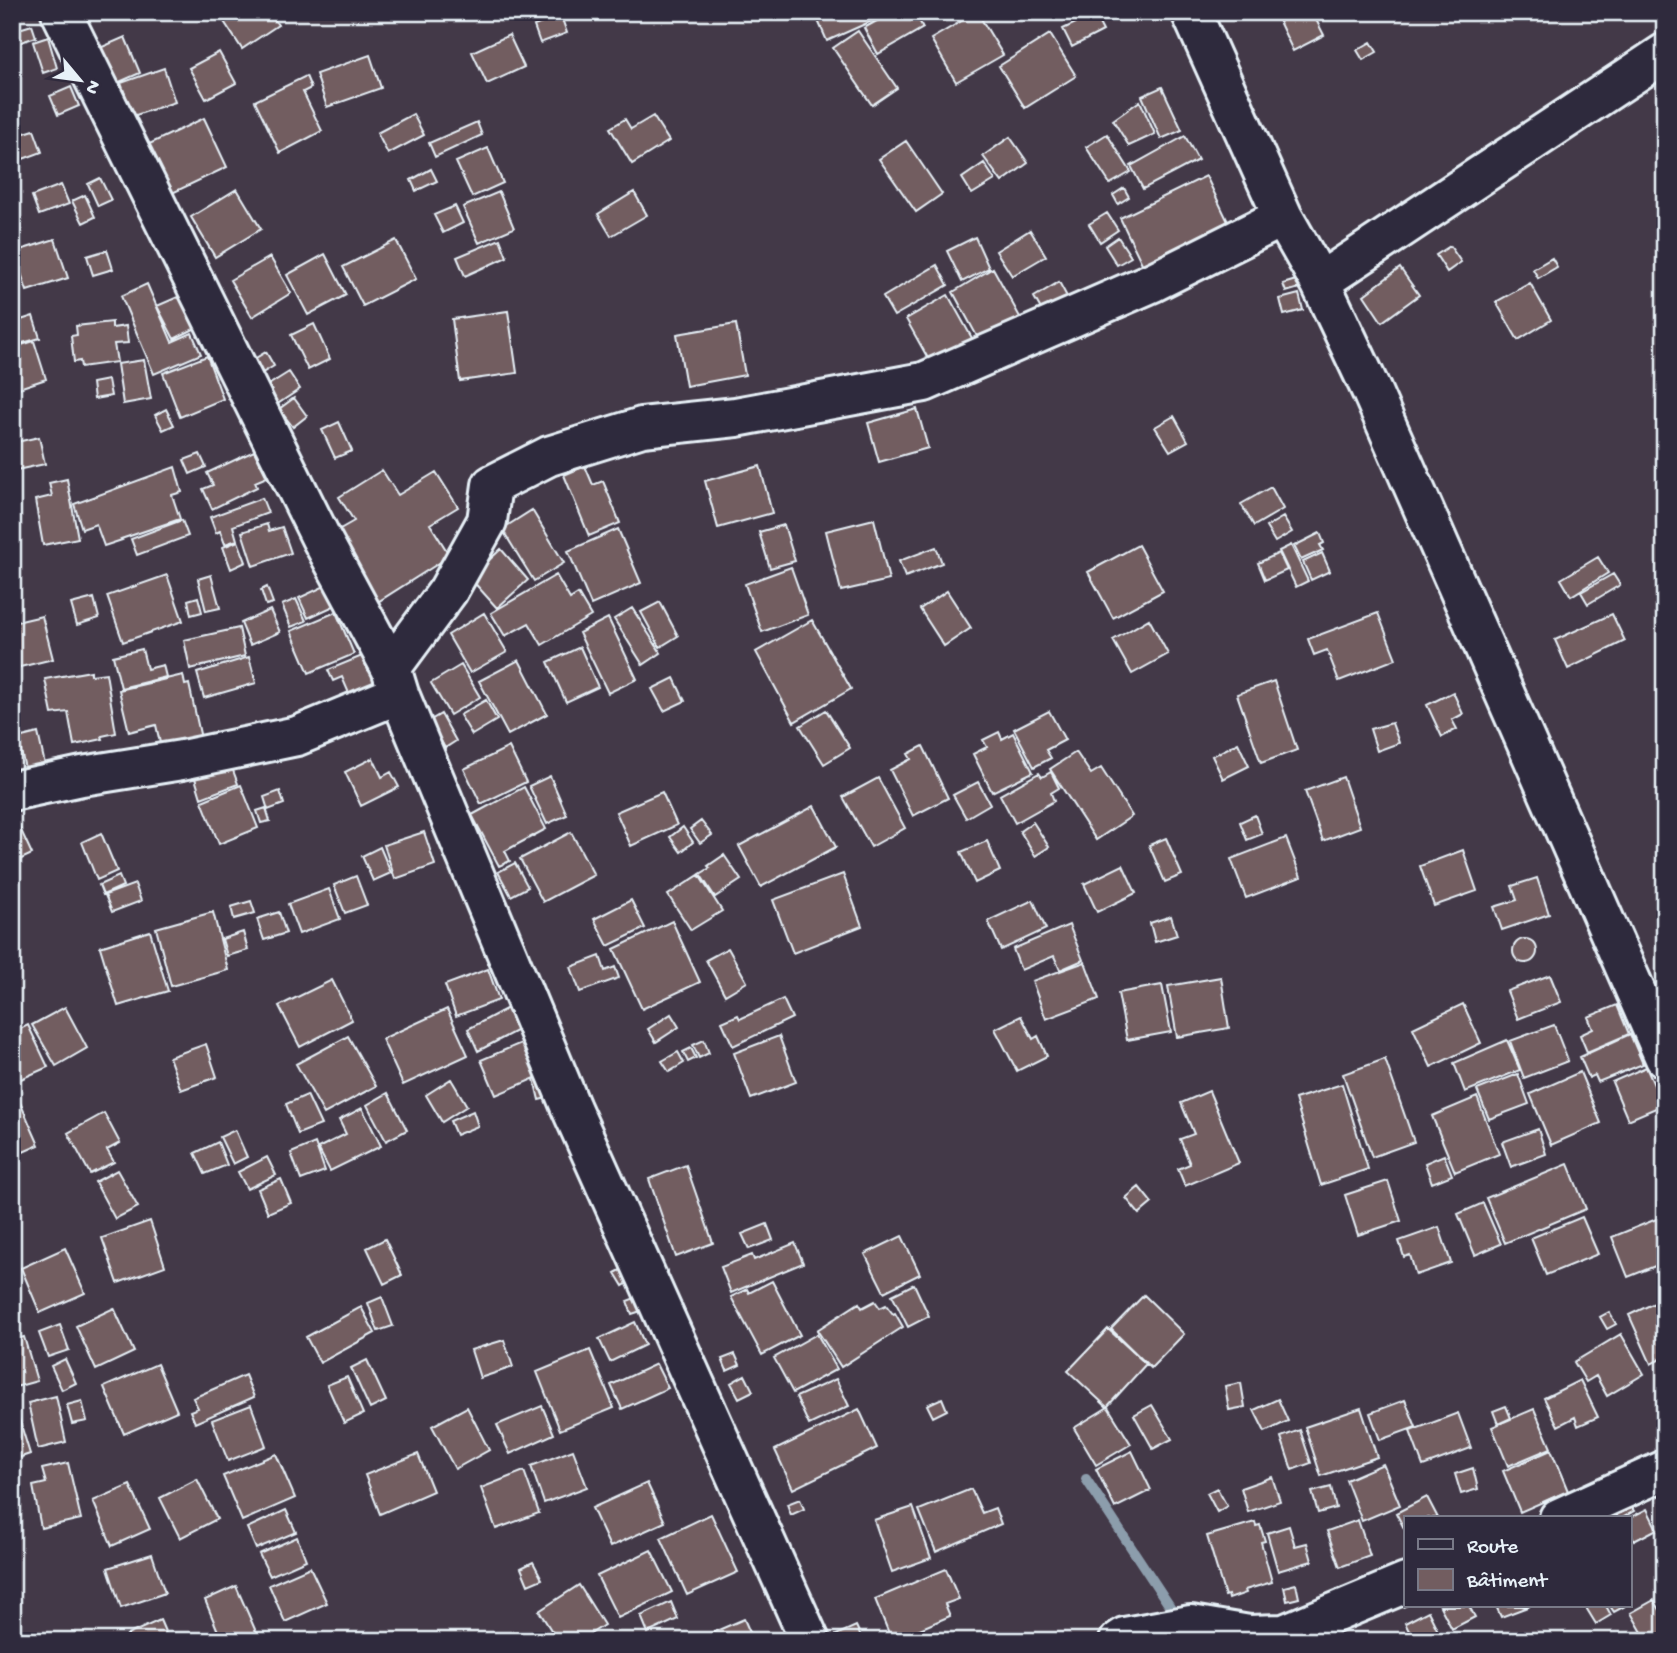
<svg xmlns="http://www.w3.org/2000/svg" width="1677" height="1653" viewBox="0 0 1677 1653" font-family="'Gochi Hand',sans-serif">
<rect width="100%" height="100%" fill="#433948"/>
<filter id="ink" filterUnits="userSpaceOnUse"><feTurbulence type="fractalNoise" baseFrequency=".0143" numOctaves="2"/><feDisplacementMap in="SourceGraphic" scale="14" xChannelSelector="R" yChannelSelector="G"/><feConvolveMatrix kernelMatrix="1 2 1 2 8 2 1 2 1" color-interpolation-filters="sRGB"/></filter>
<g filter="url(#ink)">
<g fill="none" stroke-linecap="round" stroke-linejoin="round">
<path stroke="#8c9dac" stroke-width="10" d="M1086 1479 1171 1608 1174 1622"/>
</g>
<path fill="#725d60" stroke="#e8f1f8" stroke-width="2" d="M235 12H269L278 25 242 49 223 20Z
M823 12H892L827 41 816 16Z
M893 12H915L923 28 878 54 864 28Z
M977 12 1003 55 956 82 931 39Z
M1076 12H1093L1103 31 1072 47 1063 29 1080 21Z
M1280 12H1312L1324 35 1293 51 1276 15Z
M561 16 567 33 540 43 534 26Z
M32 25 36 37 12 45V31Z
M858 31 897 88 872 105 833 48Z
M1050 34 1076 76 1025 108 999 66Z
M509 35 524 67 487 84 472 52Z
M48 37 57 68 43 73 33 42Z
M125 37 140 73 101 90 86 54Z
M1371 42 1377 52 1363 60 1357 50Z
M219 52 236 83 206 99 189 68Z
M370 55 381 88 327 107 316 74Z
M164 68 175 102 133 116 121 83Z
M306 76 311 88 303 92 322 131 280 153 255 101Z
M71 87 79 106 58 115 50 96Z
M1162 87 1182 130 1161 139 1142 96Z
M1140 101 1155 134 1129 146 1113 120Z
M413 114 424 135 388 154 377 133Z
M653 116 669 141 632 164 610 128 625 119 631 129Z
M204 118 227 167 166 196 143 147Z
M477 122 482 135 435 157 429 143Z
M34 130 42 152 12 163V137Z
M1107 134 1131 172 1110 184 1086 147Z
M1185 136 1198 160 1143 189 1131 166Z
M1010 137 1028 163 1002 182 983 156Z
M906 141 942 194 916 212 879 159Z
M488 148 503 183 472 197 456 162Z
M984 163 995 180 972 194 962 178Z
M431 169 437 181 416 191 411 180Z
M1206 176 1234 234 1148 276 1120 218Z
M100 178 111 200 98 206 88 184Z
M61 185 69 204 39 215 32 196Z
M1124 188 1129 197 1118 204 1113 195Z
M237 189 261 229 215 257 191 217Z
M499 192 514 228 479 243 463 207Z
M634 192 647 215 611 236 598 214Z
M85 195 95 217 83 223 72 201Z
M455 206 463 223 443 233 434 215Z
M15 213 18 226 12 227V214Z
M1107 213 1118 230 1100 242 1089 224Z
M1030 230 1046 256 1012 276 996 251Z
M975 237 989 268 962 282 947 251Z
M1118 237 1131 257 1117 265 1105 246Z
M55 239 68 278 27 291 14 252Z
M500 239 507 257 465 276 457 257Z
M396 240 416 279 363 306 343 267Z
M1450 246 1461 262 1447 272 1436 255Z
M107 250 113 269 93 275 87 256Z
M325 254 346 295 308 315 287 275Z
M270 257 291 293 252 317 230 280Z
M1552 258 1557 267 1538 278 1533 269Z
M937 265 948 285 894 316 883 297Z
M993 268 1026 328 985 351 953 292Z
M1400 268 1419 295 1382 322 1364 295Z
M1296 280 1299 288 1286 292 1283 284Z
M1059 282 1071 304 1046 318 1034 297Z
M1530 283 1551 320 1518 340 1496 302Z
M147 284 172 342 192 333 201 354 154 374 121 296Z
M1299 294 1303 310 1284 315 1280 299Z
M948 295 977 347 935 371 906 319Z
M180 296 196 328 174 339 157 306Z
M508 311 517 373 460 381 452 319Z
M33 316 40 338 12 346V323Z
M112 322V328L126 326 128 343 114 344 117 362 81 367 80 361 74 362 71 336 77 335 76 326Z
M314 324 330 359 308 370 291 335Z
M736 324 745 375 686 386 677 334Z
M34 341 46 379 16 389 12 376V348Z
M266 352 274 366 257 376 249 362Z
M207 356 223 399 180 417 163 373Z
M144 360 151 399 123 404 117 364Z
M289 372 300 389 273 407 262 389Z
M108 380 111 396 94 399 92 383Z
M294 398 307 416 293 427 279 409Z
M166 409 174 425 163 430 155 415Z
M917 409 928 448 879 462 868 423Z
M1174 416 1188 441 1170 451 1155 427Z
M339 422 352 451 335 458 322 430Z
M39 437 45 464 12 471V443Z
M254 451 267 477 255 482 257 487 212 509 203 489 213 485 207 473Z
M200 454 206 467 190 474 184 460Z
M585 466 593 485 603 481 620 523 589 536 564 475Z
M760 466 772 513 718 528 705 481Z
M175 467 182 492 172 495 180 519 121 539 122 540 104 546 96 524 82 529 74 504Z
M382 470 398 495 436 472 458 507 430 524 450 556 376 603 333 533 354 521 339 497Z
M67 479 78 538 43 545 35 500 52 496 49 483Z
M1271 487 1283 509 1254 526 1241 504Z
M262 498 268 513 233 526 237 540 225 544 220 531 216 533 210 517Z
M532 510 564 563 534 581 502 529Z
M12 515 17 538 12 539Z
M1283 517 1292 532 1275 542 1266 527Z
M874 519 889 580 841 591 826 531Z
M182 520 188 536 137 555 131 539Z
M267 524 269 531 282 527 291 553 253 566 242 532Z
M784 525 795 561 770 568 759 532Z
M618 529 641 583 591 605 568 551Z
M1320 533 1324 543 1320 545 1323 550 1301 560 1294 546Z
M238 541 246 562 231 569 223 547Z
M1138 545 1163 591 1113 618 1088 572Z
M1291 545 1308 581 1296 587 1279 551Z
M936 547 942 563 905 577 899 561Z
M501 549 528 580 497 608 470 578Z
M1279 553 1287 570 1265 580 1258 563Z
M1322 553 1330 571 1311 580 1303 562Z
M1598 557 1608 573 1571 596 1561 579Z
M791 567 808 615 762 632 745 584Z
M1613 574 1620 585 1588 604 1581 592Z
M167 575 183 621 123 642 107 596Z
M211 575 220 608 206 611 198 579Z
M556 575 570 599 578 594 591 616 542 645 529 623 505 636 491 613Z
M327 585 336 605 308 618 299 598Z
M267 587 273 603 266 605 261 590Z
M947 591 971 628 944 646 920 609Z
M198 597 202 612 191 615 188 600Z
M94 598 99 618 77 625 71 604Z
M296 599 306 621 291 627 282 605Z
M660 602 678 636 660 647 641 612Z
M632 608 661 653 643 665 614 619Z
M270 610 280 632 250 645 241 623Z
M336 612 354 654 309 673 291 631Z
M484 613 507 652 470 673 448 635Z
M1378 613 1396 659 1339 681 1327 650 1314 655 1308 639Z
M1612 614 1625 641 1568 669 1555 640Z
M42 616 53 659 12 669V623Z
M608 618 637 679 608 693 579 633Z
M1149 619 1168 654 1132 674 1113 640Z
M812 620 851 689 794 722 756 652Z
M239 628 245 656 190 669 184 640Z
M580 647 598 687 566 702 548 662Z
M142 649 147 669 163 665 166 677 121 688 113 656Z
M362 656 368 670 373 668 384 692 354 705 342 677 333 681 328 670Z
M249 657 256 683 204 698 197 673Z
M519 660 547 714 508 735 479 681Z
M461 665 480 697 450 715 431 683Z
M91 671V675L106 673 116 733 102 736 103 739 74 745 68 712 52 714 45 679Z
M183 675 185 685 189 684 202 743 162 752 156 725 129 732 119 690Z
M674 678 685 701 664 711 652 689Z
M1274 681 1297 750 1261 763 1237 694Z
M1453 692 1463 714 1452 720 1457 729 1442 737 1427 705Z
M486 700 497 720 472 735 460 715Z
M826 710 850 748 824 764 800 726Z
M1049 711 1065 740 1046 750 1051 758 1034 767 1014 729Z
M441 714 456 741 445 748 429 721Z
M1392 723 1399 743 1377 751 1370 729Z
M999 732 1002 739 1013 733 1033 772 992 792 973 754 987 747 983 740Z
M38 733 46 769 26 773 18 738Z
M1238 743 1249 766 1223 779 1212 756Z
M923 746 948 798 913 816 890 770 911 759 908 754Z
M509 747 526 782 481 804 464 769Z
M1076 752 1091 774 1101 768 1132 816 1096 840 1050 769Z
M373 758 382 777 391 772 399 787 361 806 345 772Z
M231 765 238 784 201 798 195 778Z
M1051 772 1059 788 1051 793 1054 801 1015 823 1000 795 1039 773 1042 777Z
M550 776 567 815 547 824 529 786Z
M1343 777 1360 827 1323 841 1305 791Z
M878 778 905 828 871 847 843 797Z
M978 782 990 804 966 818 953 795Z
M241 785 258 828 219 844 202 801Z
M524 787 546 829 505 851 510 861 499 866 472 815Z
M280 791 284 804 268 810 264 797Z
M662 792 677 825 631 846 616 812Z
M814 806 836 847 761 887 739 846Z
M266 808 270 821 261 823 257 811Z
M12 811 32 854 15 862 12 856Z
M1255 815 1262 834 1247 840 1240 822Z
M701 821 712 835 700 843 690 829Z
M1033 822 1049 847 1035 856 1020 831Z
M683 827 693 842 681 852 670 837Z
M424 832 435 865 395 879 384 845Z
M571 832 594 875 543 902 520 859Z
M101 833 117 871 97 880 82 842Z
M1166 838 1182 875 1165 882 1149 845Z
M1286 838 1301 877 1246 898 1231 859Z
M987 841 1000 871 975 883 961 852Z
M380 847 391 873 373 881 362 856Z
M1463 850 1477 891 1434 906 1420 866Z
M724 855 741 880 715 897 700 874 710 868 708 866Z
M515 863 528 887 511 896 498 872Z
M1123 865 1136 893 1097 912 1084 884Z
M843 874 862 926 793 953 773 900Z
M699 875 722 911 691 930 668 895Z
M119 876 123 886 103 895 99 885Z
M356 876 367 905 345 913 334 885Z
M1537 878 1549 914 1502 930 1494 907 1517 900 1512 886Z
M135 884 141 901 112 912 105 895Z
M329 889 340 919 299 934 288 904Z
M631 900 645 928 608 946 594 919Z
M1033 900 1046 929 1001 950 988 921Z
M251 901 255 913 234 919 231 907Z
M213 912 228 970 171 986 156 928Z
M279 912 286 933 264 940 257 919Z
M1171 916 1177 935 1155 942 1150 923Z
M672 921 700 982 642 1009 614 949Z
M1069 925 1083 960 1060 970 1054 956 1021 970 1013 949Z
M150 931 168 991 118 1006 100 947Z
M243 932 248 950 227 956 222 939Z
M1513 951a12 12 0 1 1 24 0a12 12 0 1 1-24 0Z
M728 948 747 982 725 995 706 960Z
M600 956 605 971 615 967 619 978 580 992 571 967Z
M1085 962 1099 999 1046 1019 1032 981Z
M488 969 499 1000 456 1016 445 985Z
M1550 975 1561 1002 1518 1019 1507 991Z
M1221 977 1229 1028 1177 1037 1168 986Z
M332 980 352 1020 300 1047 279 1006Z
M1162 985 1171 1032 1127 1040 1118 993Z
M783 999 792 1018 733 1046 722 1022 738 1015 740 1019Z
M1463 1004 1481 1043 1431 1067 1413 1028Z
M1617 1005 1629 1034 1587 1052 1580 1035 1593 1029 1588 1017Z
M65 1007 87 1048 56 1066 32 1025Z
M508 1008 518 1030 478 1051 468 1029Z
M447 1009 468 1055 403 1085 382 1039Z
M671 1014 679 1027 656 1042 648 1029Z
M1021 1016 1033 1039 1038 1036 1047 1056 1017 1071 995 1029Z
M28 1025 48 1067 12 1083V1033Z
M1554 1025 1568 1061 1524 1078 1510 1041Z
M1630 1034 1643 1064 1598 1082 1595 1075 1589 1078 1580 1057Z
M348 1036 376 1086 324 1114 296 1064Z
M779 1036 796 1082 751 1099 734 1053Z
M704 1040 709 1053 699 1058 693 1045Z
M1507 1040 1520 1070 1465 1092 1454 1063Z
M526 1041 540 1076 496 1095 481 1060Z
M206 1044 217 1077 181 1090 169 1057Z
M691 1048 696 1058 688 1062 683 1052Z
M678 1052 684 1063 669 1072 662 1061Z
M1385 1059 1414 1142 1372 1157 1343 1074Z
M1646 1067 1663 1105 1628 1120 1612 1082Z
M1580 1072 1601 1123 1551 1145 1530 1094Z
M553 1073 559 1095 539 1100 534 1079Z
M1518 1074 1529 1104 1489 1119 1477 1090Z
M451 1079 467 1106 442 1122 426 1095Z
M1342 1084 1368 1169 1321 1185 1295 1099Z
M1209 1091 1239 1163 1185 1186 1178 1169 1190 1164 1180 1139 1194 1134 1181 1103Z
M388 1093 407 1130 386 1141 367 1105Z
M307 1095 321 1125 298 1134 286 1104Z
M1477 1097 1499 1154 1455 1172 1432 1116Z
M18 1098 39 1145 12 1157V1101Z
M362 1108 381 1146 330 1171 318 1148 346 1134 339 1120Z
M473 1111 478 1126 456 1135 450 1121Z
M104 1113 120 1143 107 1150 114 1162 90 1174 68 1133Z
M1538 1129 1546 1154 1511 1167 1502 1142Z
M235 1130 247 1157 233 1164 220 1137Z
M218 1142 227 1165 205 1174 195 1153Z
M315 1143 325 1171 301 1180 291 1153Z
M1444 1155 1452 1175 1432 1183 1425 1163Z
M267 1157 276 1175 247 1189 238 1172Z
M1568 1164 1586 1209 1505 1243 1486 1198Z
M686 1165 713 1243 676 1257 649 1179Z
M117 1170 138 1207 115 1219 95 1182Z
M281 1179 291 1203 268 1213 258 1189Z
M1388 1181 1401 1221 1358 1235 1345 1195Z
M1139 1187 1152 1203 1139 1214 1126 1198Z
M1483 1203 1501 1244 1475 1255 1458 1214Z
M1664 1216 1665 1262 1628 1277 1612 1237Z
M1582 1217 1598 1254 1546 1275 1531 1238Z
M150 1221 165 1266 118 1283 102 1238Z
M767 1224 773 1240 749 1249 742 1234Z
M1439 1227 1451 1263 1416 1275 1410 1255 1404 1257 1399 1241Z
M902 1236 920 1274 884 1292 865 1254Z
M385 1239 402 1275 384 1284 367 1248Z
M795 1243 803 1263 731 1293 721 1267 752 1255 754 1260Z
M65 1248 85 1293 40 1313 21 1268Z
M628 1266 636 1278 623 1286 615 1273Z
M772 1281 800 1335 762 1355 731 1297 747 1289 749 1293Z
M914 1284 929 1316 908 1327 892 1295Z
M643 1295 647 1309 632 1314 627 1301Z
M1144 1295 1184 1334 1151 1368 1111 1329Z
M382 1297 393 1326 378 1331 368 1303Z
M1665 1298V1357L1651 1364 1629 1315Z
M875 1301 880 1308 886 1305 893 1314 895 1313 903 1327 841 1367 817 1330 859 1303 862 1308Z
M361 1307 375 1333 320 1363 306 1337Z
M114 1308 134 1352 96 1370 76 1326Z
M1609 1312 1616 1324 1607 1329 1600 1317Z
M635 1322 645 1345 610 1362 599 1339Z
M60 1325 69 1350 48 1357 39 1333Z
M1108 1329 1146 1364 1107 1407 1068 1371Z
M817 1334 837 1369 793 1393 774 1358Z
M1621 1334 1644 1374 1607 1396 1596 1376 1586 1382 1574 1362Z
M24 1337 37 1381 12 1388V1340Z
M504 1340 513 1367 480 1378 471 1350Z
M590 1350 614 1408 560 1430 537 1372Z
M735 1354 740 1365 727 1371 722 1359Z
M65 1359 76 1383 62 1390 51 1366Z
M367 1360 386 1401 370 1409 351 1368Z
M157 1364 177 1411 124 1434 104 1387Z
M656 1364 668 1388 622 1409 611 1385Z
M245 1375 254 1397 195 1423 190 1411 198 1408 193 1398Z
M745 1375 753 1391 739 1398 731 1383Z
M347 1377 363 1414 344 1423 327 1385Z
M836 1379 849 1406 809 1425 796 1397Z
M1580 1380 1598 1417 1578 1426 1575 1417 1558 1426 1544 1398Z
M1241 1383 1245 1407 1229 1410 1225 1386Z
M56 1396 66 1442 38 1449 28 1403Z
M942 1398 947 1410 933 1417 927 1405Z
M1278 1399 1288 1421 1265 1432 1254 1410Z
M1405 1400 1416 1427 1380 1440 1370 1413Z
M82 1401 87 1421 72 1424 67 1405Z
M251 1405 266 1446 228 1461 212 1420Z
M1152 1405 1172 1439 1153 1449 1134 1415Z
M542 1406 554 1434 510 1454 497 1425Z
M1506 1406 1511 1418 1498 1424 1493 1411Z
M467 1407 489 1450 455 1469 432 1426Z
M1108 1407 1131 1444 1096 1465 1074 1428Z
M1361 1408 1377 1457 1321 1476 1305 1427Z
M859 1409 877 1448 793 1489 775 1450Z
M1534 1409 1551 1448 1508 1466 1492 1427Z
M17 1412 30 1454 12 1460V1414Z
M1458 1413 1471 1448 1423 1466 1410 1431Z
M1300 1430 1311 1463 1292 1470 1281 1437Z
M573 1450 587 1487 544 1503 531 1466Z
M1551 1450 1568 1491 1520 1512 1503 1471Z
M1132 1451 1151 1490 1115 1508 1096 1469Z
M276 1454 295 1498 242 1521 223 1476Z
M418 1454 433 1491 380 1514 365 1475Z
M68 1463 81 1519 41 1528 33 1486 46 1483 42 1469Z
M1383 1464 1400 1505 1362 1521 1346 1480Z
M1473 1468 1478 1489 1461 1494 1455 1474Z
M524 1471 539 1513 496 1529 481 1488Z
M1272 1477 1280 1501 1248 1512 1241 1488Z
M197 1479 217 1519 180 1538 160 1498Z
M647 1483 665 1522 610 1547 592 1508Z
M130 1485 150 1529 112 1546 93 1501Z
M1331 1487 1336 1508 1318 1513 1312 1492Z
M1217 1488 1227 1506 1217 1512 1207 1493Z
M971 1489 982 1513 995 1508 1001 1524 936 1552 919 1510Z
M1427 1497 1438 1518H1406V1532L1396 1513Z
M800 1499 804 1509 791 1515 787 1504Z
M1628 1503 1634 1511 1622 1518H1618L1614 1511Z
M913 1507 931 1558 892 1572 874 1520Z
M1647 1509 1657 1529 1634 1541 1630 1532 1629 1518Z
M286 1510 296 1532 256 1549 247 1528Z
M711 1514 738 1572 687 1595 661 1538Z
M1358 1520 1370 1556 1340 1567 1327 1531Z
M1255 1522 1256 1526 1260 1525 1265 1541 1261 1542 1272 1582 1245 1590 1246 1593 1229 1599 1228 1595 1225 1596 1207 1536Z
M1289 1526 1295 1546 1307 1543 1312 1561 1278 1571 1267 1533Z
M297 1537 306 1560 270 1576 259 1554Z
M651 1550 672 1592 618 1618 597 1576Z
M152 1554 165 1593 121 1608 108 1568Z
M533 1562 542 1579 528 1585 521 1568Z
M310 1567 327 1603 285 1622 269 1585Z
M946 1569 959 1599 945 1604 950 1616 892 1641 875 1599Z
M1296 1584 1299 1598 1287 1601 1284 1587Z
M579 1585 604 1625 580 1641H558L539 1611Z
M236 1586 257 1634 241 1641H222L205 1600Z
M1654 1600 1665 1618V1633L1652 1641H1647L1631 1613Z
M671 1602 678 1619 648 1633 641 1616Z
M1440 1606H1469L1475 1617 1452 1629Z
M1496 1606H1530L1501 1617Z
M1585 1606H1606L1611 1615 1596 1624Z
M1610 1606H1625L1614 1612Z
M1428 1611 1440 1635 1429 1641H1414L1405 1623Z
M744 1619 751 1635 739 1639 740 1641H693Z
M160 1620 169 1641H130L127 1635Z
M856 1626 863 1641H838L836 1635Z"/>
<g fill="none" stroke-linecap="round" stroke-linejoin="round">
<defs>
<path id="minor" d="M61 12 321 538 391 668 399 694 571 1108 810 1641
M1191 12 1283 217 1320 282 1372 392 1665 1058
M1320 282 1665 53
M391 668 448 591 487 521 492 485 549 456 642 427 736 417 924 382 1153 282 1283 217
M12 791 82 776 182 760 297 736 399 694
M1559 1518 1665 1470
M1119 1641 1125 1637 1191 1625 1249 1635 1284 1634 1406 1583"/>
</defs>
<use href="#minor" stroke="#e8f1f8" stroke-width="44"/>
<use href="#minor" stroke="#2f2a3d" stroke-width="38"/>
</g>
</g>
<rect width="1677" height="1653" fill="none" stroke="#2f2a3d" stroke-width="42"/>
<rect x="21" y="21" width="1635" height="1611" fill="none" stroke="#e8f1f8" stroke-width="2.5" filter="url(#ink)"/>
<rect x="1404" y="1516" width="228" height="91" fill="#2f2a3d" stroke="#797a88" stroke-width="2"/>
<rect x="1418" y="1539" width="35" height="10" fill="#2f2a3d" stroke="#797a88" stroke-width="2"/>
<text x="1467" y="1552" font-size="21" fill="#e8f1f8">Route</text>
<rect x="1418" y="1569" width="35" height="21" fill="#725d60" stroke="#797a88" stroke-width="2"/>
<text x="1467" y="1586" font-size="21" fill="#e8f1f8">Bâtiment</text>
<g transform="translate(80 80) rotate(119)" stroke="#2f2a3d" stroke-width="5" paint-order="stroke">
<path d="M0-5L12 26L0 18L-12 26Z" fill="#e8f1f8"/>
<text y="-10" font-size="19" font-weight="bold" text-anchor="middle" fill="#e8f1f8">N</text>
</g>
</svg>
